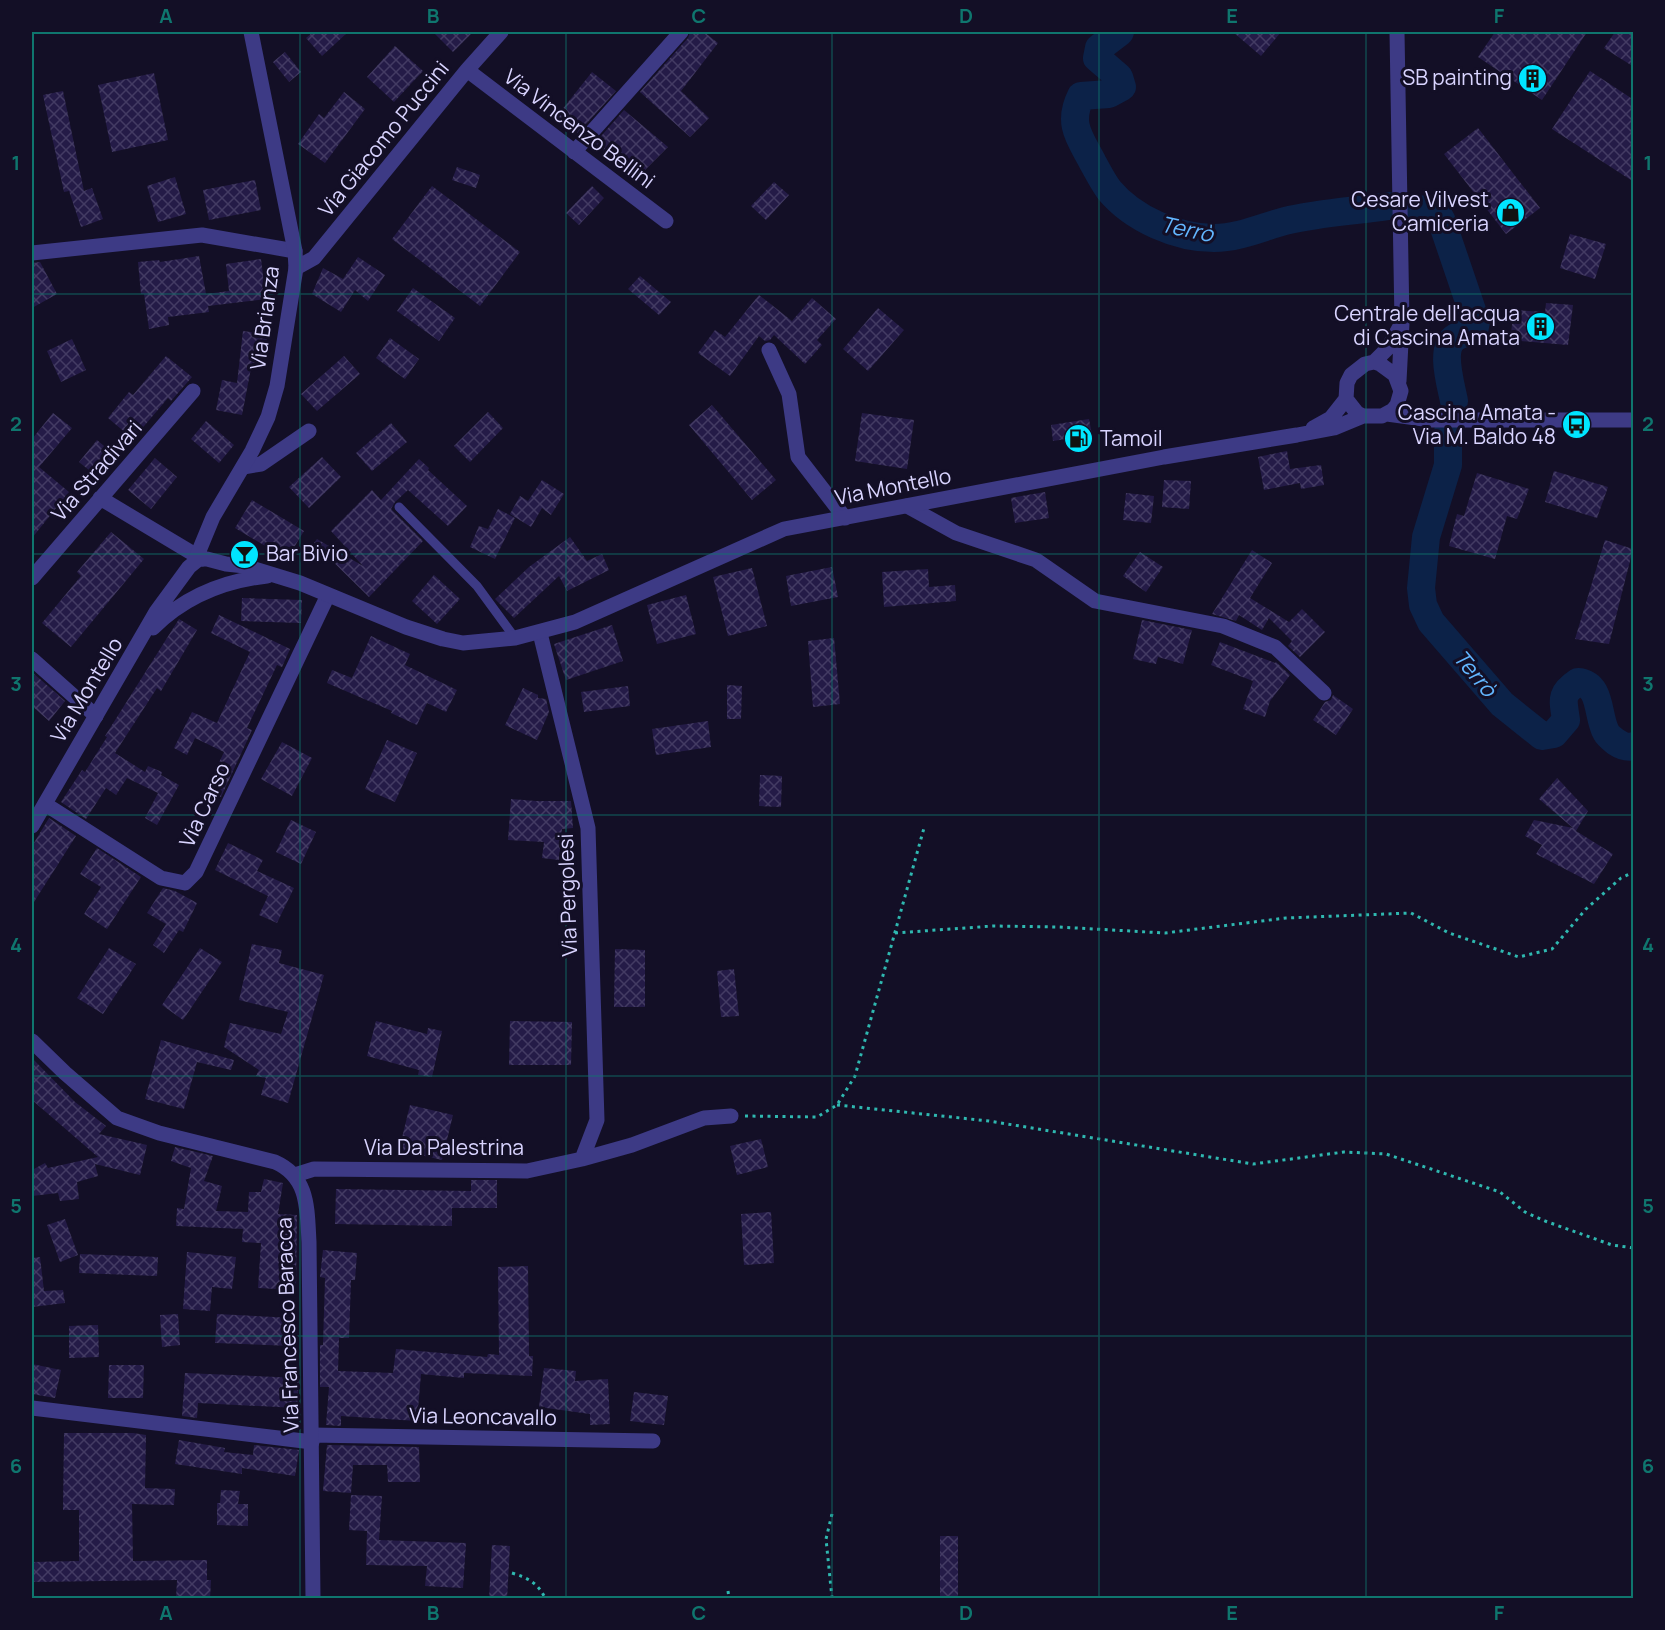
<svg xmlns="http://www.w3.org/2000/svg" width="1665" height="1630" viewBox="0 0 1665 1630" font-family="Manrope,sans-serif">
<defs>
<pattern id="building-cross-hatch" width="8" height="8" patternUnits="userSpaceOnUse" patternTransform="scale(1.5)"><rect width="8" height="8" fill="#241b47"/><path d="M0 0l8 8M0 8l8-8" fill="none" stroke="#433b63"/></pattern>
</defs>
<rect width="100%" height="100%" fill="#130f26"/>
<g fill="none" stroke-linecap="round" stroke-linejoin="round">
<path stroke="#0c2248" stroke-width="28" d="M1120 32 1099 48 1097 58 1119 77 1122 87 1109 94 1081 96C1067 124 1080 138 1093 163 1098 172 1103 182 1109 190 1133 219 1177 238 1214 238 1239 238 1262 227 1285 221 1318 213 1355 211 1389 206
M1413 211 1426 209 1441 219 1476 322 1474 331C1468 333 1461 334 1456 337 1439 347 1451 385 1454 401
M1448 432V465L1426 537 1421 588 1423 605 1431 622 1502 704 1542 736 1554 734 1566 720C1563 699 1560 694 1578 682 1602 684 1597 716 1606 732 1608 736 1612 739 1616 742 1622 746 1627 748 1634 746"/>
</g>
<path fill="url(#building-cross-hatch)" d="M313 32H348L322 56 306 38Z
M433 32H473L453 52Z
M690 32H704L718 43 681 91 709 118 690 137 640 92 688 38Z
M1233 32H1281L1261 56Z
M1495 32H1587L1542 100 1478 57Z
M1615 32H1634V67L1604 48Z
M395 46 423 71 394 102 367 77Z
M285 52 301 72 289 82 273 62Z
M1590 71 1634 100V182L1552 129Z
M592 72 616 91 578 133 557 116Z
M154 73 168 140 112 152 98 85Z
M63 91 84 191 92 188 103 219 81 227 69 191 64 192 43 95Z
M344 92 365 109 325 163 298 144 319 114 324 118Z
M624 110 668 147 636 179 595 143Z
M1478 128 1540 208 1506 234 1444 154Z
M457 167 480 175 476 188 452 180Z
M175 177 186 214 158 222 147 186Z
M255 180 261 210 209 220 203 190Z
M774 182 789 195 766 220 751 206Z
M432 186 520 252 480 306 392 239Z
M592 186 604 198 579 225 566 213Z
M1570 234 1606 244 1595 279 1560 268Z
M199 256 206 294 229 291 226 264 261 259 266 299 208 306 209 312 168 317 169 325 149 329 144 294H141L138 262 159 260 160 262Z
M358 257 385 275 368 301 355 290 341 312 312 294 323 268 343 279Z
M40 262 57 294 32 308V263Z
M640 276 671 302 659 315 628 289Z
M413 288 455 318 439 341 397 311Z
M759 295 792 321 812 298 836 319 817 340 822 345 805 364 774 335 770 340 765 341 759 336 730 376 698 353 715 330 725 337Z
M1546 303 1573 305 1568 345 1510 340 1514 310 1545 312Z
M878 308 904 330 868 371 843 349Z
M243 331 267 334 264 364 252 363 242 415 216 410 222 380 237 383Z
M390 338 419 359 405 379 376 358Z
M72 339 86 370 61 382 47 351Z
M166 356 192 377 171 401 168 398 133 439 108 418 129 392 133 395Z
M344 356 360 374 317 411 301 394Z
M712 405 776 480 752 500 689 425Z
M488 412 503 428 470 462 454 446Z
M53 413 72 428 39 467 69 492 32 538V439Z
M862 413 914 420 907 469 855 461Z
M1089 419 1092 435 1053 441 1051 425Z
M206 421 234 445 219 463 191 439Z
M391 423 407 442 372 471 356 453Z
M97 440 117 457 100 479 79 462Z
M1287 451 1290 469 1321 465 1324 485 1301 489 1300 483 1264 490 1258 457Z
M322 457 341 477 309 508 289 487Z
M155 458 177 477 151 509 128 490Z
M419 459 429 468 428 470 467 506 448 526 408 490 395 502 391 509 423 541 369 597 314 543 317 539 363 566 331 531 372 490 381 500Z
M1554 471 1608 487 1597 518 1545 502Z
M1477 473 1529 489 1517 519 1507 516 1495 559 1449 546 1457 514 1464 516Z
M542 480 564 494 551 515 542 508 531 527 510 514 520 496 528 501Z
M1164 480 1191 481 1189 509 1162 507Z
M1045 492 1049 518 1015 523 1011 498Z
M1126 493 1154 496 1151 523 1123 520Z
M252 500 304 531 287 559 235 528Z
M498 509 515 518 495 559 470 547 479 526 488 529Z
M111 532 144 559 71 647 42 623 81 576 77 572Z
M570 537 587 561 602 554 609 570 567 591 559 576 514 618 495 599 529 567Z
M1605 540 1633 549 1609 644 1575 639Z
M1252 550 1272 563 1250 598 1289 622 1302 609 1325 632 1300 657 1288 646 1292 641 1269 618 1262 630 1239 615 1236 621 1212 614Z
M1140 552 1163 567 1146 592 1123 576Z
M832 567 838 597 791 606 786 576Z
M752 568 767 626 728 636 713 577Z
M928 569 929 587 955 585 956 601 884 607 882 572Z
M434 575 460 599 437 624 412 601Z
M686 595 696 634 657 644 647 605Z
M242 598 302 600 301 623 241 621Z
M219 615 290 649 282 667 277 665 247 728 252 730 221 797 206 790 224 752 195 738 187 755 174 748 192 712 217 723 250 652 211 633Z
M179 619 197 630 161 691 157 688 115 753 145 772 148 766 162 772 161 775 179 785 157 825 145 818 158 793 127 778 116 795 106 788 86 819 61 802 82 770 85 772 107 737 105 736Z
M1142 620 1192 630 1183 664 1158 657 1156 664 1133 659Z
M612 625 623 661 566 680 554 644Z
M371 636 410 654 405 665 457 690 446 712 427 703 417 725 391 713 392 711 327 683 332 670 352 678Z
M834 638 840 704 813 707 808 641Z
M1220 642 1275 663 1276 662 1290 675 1270 701 1265 717 1243 709 1253 681 1211 665Z
M32 672 65 701 49 721 32 706Z
M727 685 742 686 741 719H727Z
M628 686 630 706 584 712 581 692Z
M523 688 538 695V698L546 699 549 712 537 740 505 725Z
M1333 695 1353 709 1336 735 1313 720 1325 702 1331 700Z
M708 721 711 747 656 755 652 729Z
M387 740 417 753 395 802 365 789Z
M282 742 312 758 292 796 261 779Z
M760 775 782 776 781 807 759 806Z
M1557 778 1588 811 1576 831 1613 854 1594 884 1536 854 1542 845 1525 836 1534 820 1573 828 1539 799Z
M511 799 536 801H571L573 828 562 829 559 860 542 858 544 842 508 840Z
M49 818 76 836 32 905V846Z
M291 820 316 832 301 864 276 852Z
M228 843 263 860 257 871 294 888 277 923 259 915 268 896 215 870Z
M97 848 141 877 107 929 84 914 101 887 80 874Z
M163 888 175 891 197 903 183 932 179 930 164 953 153 945 166 924 147 913Z
M252 944 282 950 279 963 324 975 288 1103 261 1095 266 1078 256 1076 259 1070 224 1047 230 1023 281 1034 288 1012 239 1000Z
M109 948 136 964 103 1014 77 998Z
M200 948 222 962 183 1020 162 1005Z
M615 949 645 950V1007H614Z
M734 969 739 1016 721 1017 717 971Z
M376 1021 427 1034 428 1028 442 1031 432 1077 418 1075 419 1070 367 1056Z
M510 1021 572 1022 571 1065H509Z
M161 1040 234 1060 231 1070 197 1062 184 1109 145 1099Z
M32 1058 75 1102 106 1126 99 1134 147 1145 140 1175 95 1164 98 1176 77 1182 79 1199 60 1201 58 1193 32 1196V1170L45 1163 48 1168 98 1157 32 1100Z
M410 1105 453 1115 442 1160 399 1150Z
M761 1139 768 1167 737 1175 730 1146Z
M175 1147 213 1156 204 1181 222 1186 216 1211 248 1212 249 1192H261L264 1179 283 1183 278 1214 297 1215 296 1290 258 1288 261 1243 242 1242 243 1229 176 1226 177 1208 184 1209 191 1168 171 1161Z
M471 1180H497V1208H452V1226L335 1224 336 1189 471 1191Z
M771 1212 774 1263 744 1265 741 1214Z
M65 1219 78 1255 60 1262 47 1225Z
M323 1250 357 1253 355 1280H351L349 1338H339L338 1371 393 1373 396 1349 487 1357 488 1354 499 1355 498 1267 528 1266 529 1356H533L532 1376 464 1373V1378L421 1374 417 1421 341 1416V1426L326 1425 329 1387H320V1345H323L325 1278 320 1277Z
M187 1252 236 1257 232 1289 212 1287 210 1311 183 1309Z
M80 1254 158 1257 157 1276 79 1273Z
M40 1257 44 1291 63 1290 65 1303 32 1307V1258Z
M178 1314 180 1345 162 1347 160 1315Z
M217 1314 294 1318 292 1346 215 1343Z
M98 1325 99 1357 69 1358V1326Z
M32 1364 61 1370 55 1398 32 1394Z
M109 1365H144L143 1398H108Z
M544 1368 576 1371 575 1381 608 1379 610 1424 590 1425V1414L539 1407Z
M185 1373 299 1378 297 1408 198 1403 197 1418 182 1416Z
M634 1392 668 1396 664 1425 630 1421Z
M64 1433H133L146 1435 145 1488 175 1489 174 1505 132 1504 133 1561 207 1560V1580H211L210 1599H176L177 1580 32 1582V1562L79 1561V1510H63Z
M179 1440 225 1448 224 1452 253 1455 254 1445 299 1450 295 1476 242 1468V1474L175 1464Z
M327 1445 419 1447 420 1482H388L387 1465H353L351 1493 323 1491Z
M221 1490 240 1491 238 1504H248V1526L217 1525V1503H220Z
M351 1495 382 1496 379 1540 466 1543 463 1588 425 1586 427 1566 366 1565 367 1531 349 1530Z
M940 1536H958V1599H940Z
M492 1545 510 1546 507 1599H489Z"/>
<g fill="none" stroke-linecap="round" stroke-linejoin="round">
<path stroke="#2fb8b0" stroke-width="3" stroke-dasharray="3 4.5" stroke-linecap="butt" d="M895 933 993 926 1059 927 1165 933 1286 918 1411 913 1449 933 1519 957 1552 949 1586 909 1621 878 1634 872
M837 1105 989 1121 1253 1164 1344 1152 1386 1154 1500 1192 1525 1212 1545 1221 1612 1245 1634 1248
M745 1116 817 1117 837 1105 855 1076 924 828
M832 1514 826 1539 832 1598
M512 1573C528 1578 538 1583 545 1598
M728 1591 729 1598"/>
<path stroke="#3d3a85" stroke-width="9" d="M399 507 477 586 515 638"/>
<path stroke="#3d3a85" stroke-width="15" d="M467 70 666 221
M574 152 681 32
M32 253 202 235 295 251
M296 268 314 258 467 70 501 32
M769 350 789 394 798 457 845 518
M243 467 261 464 309 431
M100 498 202 559
M907 506 956 533 1036 560 1095 601 1223 626 1275 647 1324 693
M32 578 193 391
M540 633 588 828 597 1120 582 1159
M32 659 96 716
M45 804 161 878 185 883 196 872 328 595
M295 1175 314 1169 527 1171 582 1159 632 1145 704 1118 731 1116
M32 1408 312 1442
M312 1435 653 1441"/>
<path stroke="#3d3a85" stroke-width="15" d="M1397 32 1402 323 1399 381
M1374 362 1388 348 1399 328
M1387 414 1431 420H1634
M1313 428 1331 418 1346 399
M194 563 213 517 252 451 268 417 277 386 296 268 295 251 251 32
M153 628C185 596 223 581 267 576
M32 826 156 612 189 567 199 559H207L226 564 245 566 300 583 406 627 443 639 463 643 515 638 575 622 784 529 1164 457 1297 435 1334 428 1363 416H1382L1393 410 1397 405 1401 391 1395 375 1380 364 1374 362 1365 364 1351 375 1347 383 1346 399 1357 413 1363 416
M32 1041 65 1073 117 1118 159 1133 275 1162C309 1177 307 1209 309 1242L313 1598"/>
</g>
<path fill="none" stroke="#0f766e" stroke-width="1.5" stroke-opacity="0.55" d="M300 32V1598M566 32V1598M832 32V1598M1099 32V1598M1366 32V1598M32 294H1634M32 554H1634M32 815H1634M32 1076H1634M32 1336H1634"/>
<defs>
<symbol id="building-disc" viewBox="-11 -11 22 22"><circle r="9.5" fill="#00e5ff" stroke="#130f26"/><path d="M-4-6H4V6H1V3H-1V6H-4ZM-2.5-4.3h1.7v1.8h-1.7ZM.8-4.3h1.7v1.8H.8ZM-2.5-1h1.7V.8h-1.7ZM.8-1h1.7V.8H.8Z" fill="#111"/></symbol>
<symbol id="shop-disc" viewBox="-11 -11 22 22"><circle r="9.5" fill="#00e5ff" stroke="#130f26"/><path d="M-5-2.5h2.3a2.7 3.5 0 0 1 5.4 0H5L5.5 6h-11ZM-1.5-2.5h3a1.5 2.3 0 0 0-3 0Z" fill="#111"/></symbol>
<symbol id="bus-disc" viewBox="-11 -11 22 22"><circle r="9.5" fill="#00e5ff" stroke="#130f26"/><path d="M-5-6H5V4H4V6H2V4H-2V6H-4V4H-5ZM-3.5-4V0h7V-4ZM-3.5 1.2v1.5H-2V1.2ZM2 1.2v1.5H3.5V1.2Z" fill="#111"/></symbol>
<symbol id="fuel-disc" viewBox="-11 -11 22 22"><circle r="9.5" fill="#00e5ff" stroke="#130f26"/><path d="M-5.5-6h7V0h2V4h1.3V-2.5L3-4.5l.8-.8L6-3V5H2.5V1h-1V6h-7ZM-4.2-4.7v3.2H.2V-4.7Z" fill="#111"/></symbol>
<symbol id="bar-disc" viewBox="-11 -11 22 22"><circle r="9.5" fill="#00e5ff" stroke="#130f26"/><path d="M-6-5H6L.8 .8V4.5H3.5V6h-7V4.5H-.8V.8Z" fill="#111"/></symbol>
</defs>
<g fill-rule="evenodd">
<use href="#building-disc" x="1516" y="62" width="33" height="33"/>
<use href="#shop-disc" x="1494" y="196" width="33" height="33"/>
<use href="#building-disc" x="1524" y="310" width="33" height="33"/>
<use href="#bus-disc" x="1560" y="408" width="33" height="33"/>
<use href="#fuel-disc" x="1062" y="422" width="33" height="33"/>
<use href="#bar-disc" x="228" y="538" width="33" height="33"/>
</g>
<g text-anchor="middle" stroke-width="6" stroke-linejoin="round" paint-order="stroke">
<g font-size="21" fill="#d9d4ff" stroke="#130f26" text-anchor="end">
<text x="1512" y="85">SB painting</text>
<text x="1489" y="207">Cesare Vilvest<tspan x="1489" dy="24">Camiceria</tspan></text>
<text x="1520" y="321">Centrale dell'acqua<tspan x="1520" dy="24">di Cascina Amata</tspan></text>
<text x="1556" y="420">Cascina Amata -<tspan x="1556" dy="24">Via M. Baldo 48</tspan></text>
<text x="1100" y="446" text-anchor="start">Tamoil</text>
<text x="266" y="561" text-anchor="start">Bar Bivio</text>
</g>
<g font-size="21" fill="#d9d4ff" stroke="#130f26">
<text transform="translate(579 129) rotate(37)" y="7">Via Vincenzo Bellini</text>
<text transform="translate(384 139) rotate(-51)" y="7">Via Giacomo Puccini</text>
<text transform="translate(265 318) rotate(-82)" y="7">Via Brianza</text>
<text transform="translate(97 471) rotate(-49)" y="7">Via Stradivari</text>
<text transform="translate(893 487) rotate(-11)" y="7">Via Montello</text>
<text transform="translate(87 690) rotate(-59)" y="7">Via Montello</text>
<text transform="translate(205 805) rotate(-65)" y="7">Via Carso</text>
<text transform="translate(568 895) rotate(-92)" y="7">Via Pergolesi</text>
<text x="444" y="1155">Via Da Palestrina</text>
<text transform="translate(288 1325) rotate(-92)" y="7">Via Francesco Baracca</text>
<text transform="translate(483 1417) rotate(1)" y="7">Via Leoncavallo</text>
</g>
<g font-size="22" font-style="italic" fill="#62b6ff" stroke="#130f26">
<text transform="translate(1187 229) rotate(12)" y="8">Terrò</text>
<text transform="translate(1475 673) rotate(50)" y="8">Terrò</text>
</g>
</g>
<rect width="1665" height="1630" fill="none" stroke="#130f26" stroke-width="66"/>
<rect x="33" y="33" width="1599" height="1564" fill="none" stroke="#0f766e" stroke-width="2"/>
<g font-size="20" text-anchor="middle" font-weight="bold" fill="#0f766e">
<text x="166" y="23">A</text>
<text x="433" y="23">B</text>
<text x="699" y="23">C</text>
<text x="966" y="23">D</text>
<text x="1232" y="23">E</text>
<text x="1499" y="23">F</text>
<text x="16" y="170">1</text>
<text x="1648" y="170">1</text>
<text x="16" y="431">2</text>
<text x="1648" y="431">2</text>
<text x="16" y="691">3</text>
<text x="1648" y="691">3</text>
<text x="16" y="952">4</text>
<text x="1648" y="952">4</text>
<text x="16" y="1213">5</text>
<text x="1648" y="1213">5</text>
<text x="16" y="1473">6</text>
<text x="1648" y="1473">6</text>
<text x="166" y="1620">A</text>
<text x="433" y="1620">B</text>
<text x="699" y="1620">C</text>
<text x="966" y="1620">D</text>
<text x="1232" y="1620">E</text>
<text x="1499" y="1620">F</text>
</g>
</svg>
